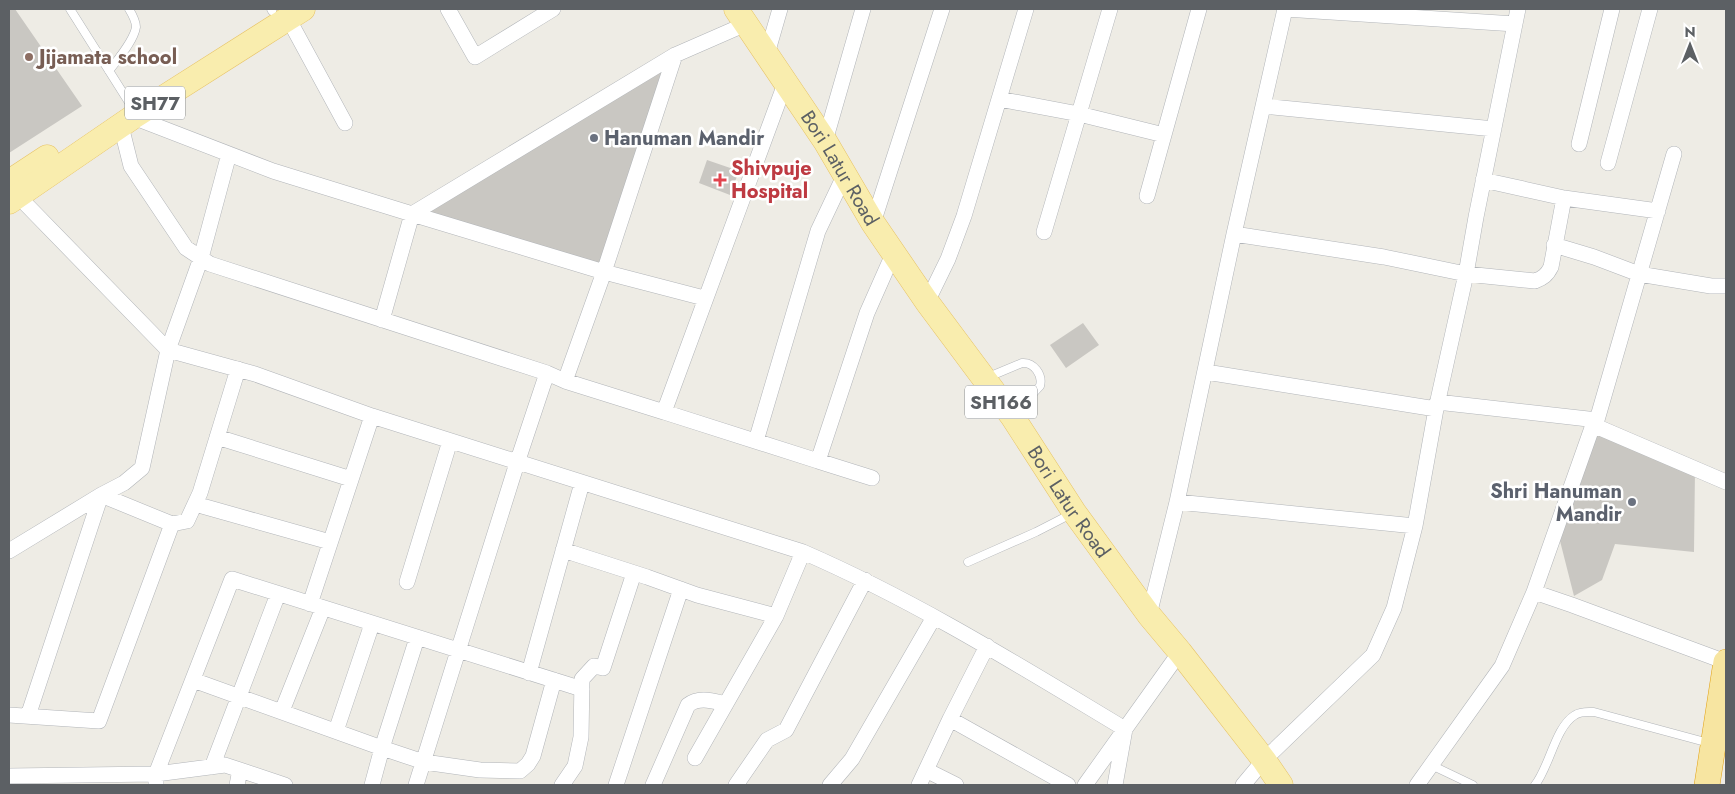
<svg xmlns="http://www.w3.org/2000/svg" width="1735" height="794" viewBox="0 0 1735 794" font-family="Jost,sans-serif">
<rect width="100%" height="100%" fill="#eeece5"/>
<path fill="#c9c7c2" d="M9 9H15L82 106 9 153Z
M669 63 603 264 417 214Z
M707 160 739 171 730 195 699 183Z
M1083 323 1099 345 1066 368 1050 345Z
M1594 429 1695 470 1694 552 1615 544 1602 580 1574 596 1558 533Z"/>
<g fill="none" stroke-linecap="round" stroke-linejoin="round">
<defs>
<path id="service" d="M70 9 130 104
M271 9 272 11
M109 71C117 60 134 41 136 27 136 21 132 14 129 9
M986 378 1022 363C1034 362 1043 375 1040 386L1013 415
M968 562 1036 532 1073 513
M1431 765 1473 785
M1535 785C1550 766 1555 727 1575 715 1581 711 1588 712 1594 712L1709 743"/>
<path id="minor" d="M448 9 475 57 553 9
M1285 9 1515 24
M288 18 345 123
M767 54 780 9
M999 99 1079 114 1164 135
M1263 106 1494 129
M133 117 273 171 412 214 675 55 746 24
M121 126 131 166 186 248 210 264 547 373 565 381 664 412 786 81
M825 141 863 9
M1579 144 1612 9
M1674 154 1597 420 1593 425 1726 482
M1608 163 1650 9
M1483 180 1564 198 1658 211
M18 196 168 350 255 374 372 416 803 552C916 601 1020 666 1125 729L1115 785
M1147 196 1199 9
M873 223 942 9
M1044 232 1110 9
M1234 234 1384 257 1466 274 1535 281C1543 278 1547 275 1551 267L1564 198
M1554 245 1594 257 1639 274 1711 286H1726
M927 302 948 259 964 216 1026 9
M382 320 412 214 604 272 675 55
M1206 372 1436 409
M565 381 604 272 704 298
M1437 402 1597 420
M664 412 818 461 867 313 894 252
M217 437 351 479
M756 441 818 231 845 174
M818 461 872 478
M1177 502 1415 526
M195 504 330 542
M172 524 187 521 200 493 238 369
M563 550 647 577 697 595 776 616
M9 551 101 495
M407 582 450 441
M1534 592 1572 605 1726 662
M310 604 372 416
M1149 615 1177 502 1234 234 1285 9
M529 673 582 483
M193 680 382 748 417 638
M282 711 323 608
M9 715 99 721 172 524 101 495 124 483 142 468 168 350 201 258 229 154
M28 716 101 495
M950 719 1068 785
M336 731 372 624
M695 758 776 616 803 552
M212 767 278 594
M926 770 956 785
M9 776 156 774 225 765 285 785
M156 785V774L232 579 582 689
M237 785 240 770
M372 785 382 748 424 762 480 770 520 771 528 764 533 756 554 680
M416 785 517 463 547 373
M562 785 575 766 581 737 582 679 594 666 603 668 634 573
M616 785 681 589
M653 785 688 705C699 696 713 701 726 704
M736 785 767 740 786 730 865 580
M830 785 852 759 934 617
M919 785 950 719 987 646
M1085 785 1180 652
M1243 785 1264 760 1373 655 1394 608 1415 526 1436 409 1466 274 1476 217 1518 9
M1417 785 1502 666 1534 592 1593 425"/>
<g id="primary">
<path id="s1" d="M736 9 825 141 873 223 927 302 1012 416 1074 512 1149 615 1180 652 1264 760 1281 785"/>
<path d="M9 182 47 157"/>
<path d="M9 202 133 117 303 9"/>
</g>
<path id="trunk" d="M1707 785 1726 662"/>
</defs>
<use href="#service" stroke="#b2b5b9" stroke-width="9"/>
<use href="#minor" stroke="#b2b5b9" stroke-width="16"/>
<use href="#primary" stroke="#e7c264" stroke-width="25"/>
<use href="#trunk" stroke="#e2a010" stroke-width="26"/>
<use href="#service" stroke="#fff" stroke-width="8"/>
<use href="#minor" stroke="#fff" stroke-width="15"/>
<use href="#primary" stroke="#f9edae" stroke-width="24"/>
<use href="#trunk" stroke="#f7e5a1" stroke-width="25"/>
</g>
<circle fill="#8d6e63" stroke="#fff" stroke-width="2" cx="29" cy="57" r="5"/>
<g fill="#6b7280" stroke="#fff" stroke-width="2">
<circle cx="594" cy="138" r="5"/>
<circle cx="1632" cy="502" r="5"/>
</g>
<path fill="#e0444e" stroke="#fff" stroke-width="2" d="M717.5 172.5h5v5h5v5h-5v5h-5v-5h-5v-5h5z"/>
<g text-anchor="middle" stroke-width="5" stroke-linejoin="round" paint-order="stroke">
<g fill="#fff" stroke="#8d9092" stroke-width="1">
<rect x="125" y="86.5" width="60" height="33" rx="4"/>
<rect x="965" y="385.5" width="72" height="33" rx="4"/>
</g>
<g font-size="19" font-weight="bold" fill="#5c6064">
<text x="155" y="110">SH77</text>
<text x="1001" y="409">SH166</text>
</g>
<g font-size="20" font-weight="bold" fill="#785e54" stroke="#fff" text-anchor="start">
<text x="39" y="64">Jijamata school</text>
</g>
<g font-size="20" font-weight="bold" fill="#5b616d" stroke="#fff" text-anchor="start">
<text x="604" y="145">Hanuman Mandir</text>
<text x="1622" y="498" text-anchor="end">Shri Hanuman<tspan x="1622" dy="23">Mandir</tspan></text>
</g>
<g font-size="20" font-weight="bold" fill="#be3a42" stroke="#fff" text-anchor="start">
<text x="731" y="175">Shivpuje<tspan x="731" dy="23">Hospital</tspan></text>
</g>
<g font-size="20" fill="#5c6064" stroke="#fff">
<text dy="7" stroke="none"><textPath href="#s1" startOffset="190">Bori Latur Road</textPath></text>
<text dy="7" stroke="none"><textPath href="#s1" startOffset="595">Bori Latur Road</textPath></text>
</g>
</g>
<rect width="1735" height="794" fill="none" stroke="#5c6064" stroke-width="20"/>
<g transform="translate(1690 45)" stroke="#ffffff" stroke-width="4" paint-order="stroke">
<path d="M0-4L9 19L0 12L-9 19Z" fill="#5c6064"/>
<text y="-8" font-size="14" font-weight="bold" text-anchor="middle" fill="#5c6064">N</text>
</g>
</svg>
